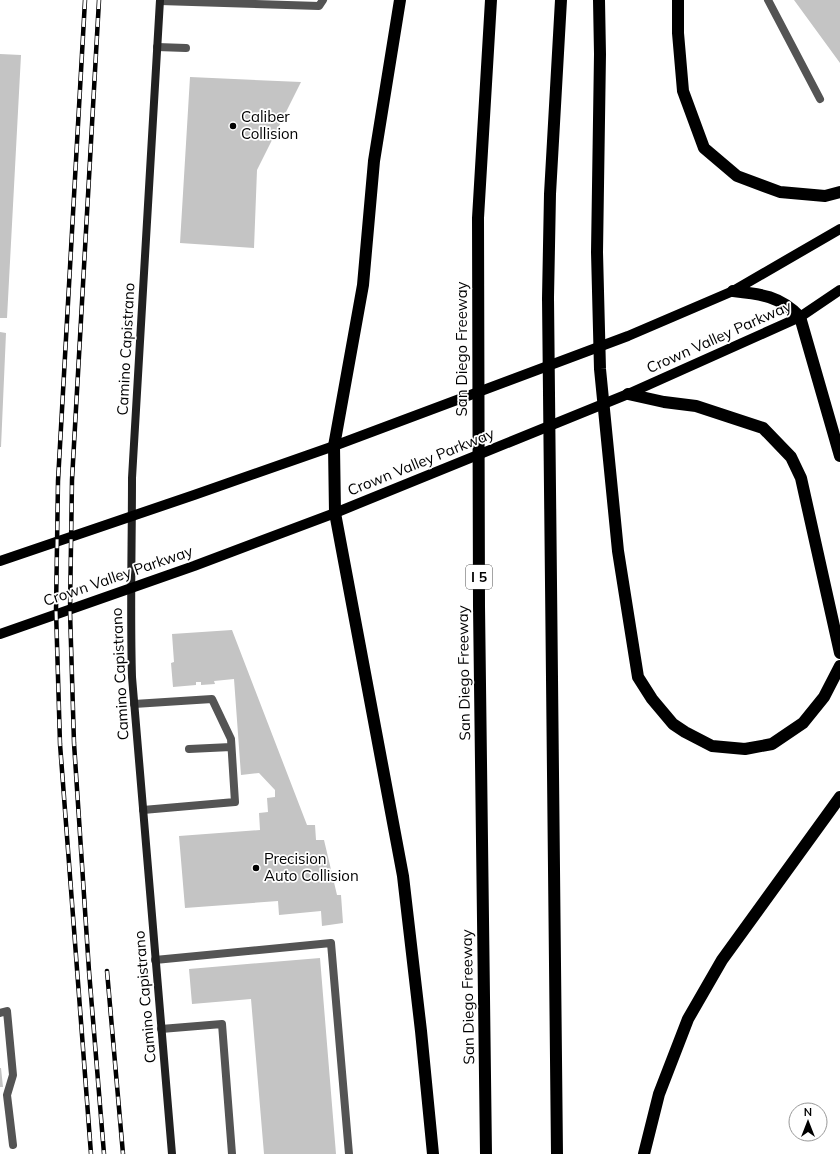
<svg xmlns="http://www.w3.org/2000/svg" width="840" height="1154" viewBox="0 0 840 1154" font-family="Mulish,sans-serif">
<rect width="100%" height="100%" fill="#fff"/>
<path fill="#c4c4c4" d="M794 0H840V63Z
M0 54 21 55 7 318H0Z
M190 77 301 82 257 170 254 248 180 243Z
M0 332 6 333 1 447H0Z
M232 630 307 825H315L316 840H324L337 895H341L343 923 322 926 321 911 279 915 278 901 185 908 179 836 260 830 259 813 268 812 267 798 275 797V790L259 773 241 775 234 679 214 681 215 684 201 685V682H196V685L173 687 171 663 174 662 172 634Z
M320 958 336 1154H264L251 999 192 1004 189 969Z
M0 1068H1L3 1087H0Z"/>
<g fill="none" stroke-linecap="round" stroke-linejoin="round">
<path stroke="#545454" stroke-width="8" d="M768 0 820 99
M160 1 319 6 323 0
M157 47 186 48
M134 704 212 699 231 739 235 802 143 810
M189 749 231 747
M155 960 331 943 349 1154
M0 1013 7 1011 13 1075 7 1095 13 1145
M161 1029 222 1024 232 1154"/>
<path stroke="#212121" stroke-width="8" d="M160 0 132 478C132 544 130 611 132 677L172 1154"/>
<path stroke="#000" stroke-width="10" d="M0 561 194 495 334 446 628 336 733 291 840 229
M0 634 194 566 335 513 628 394 800 317 840 290"/>
<path stroke="#000" stroke-width="12" d="M400 0 374 161 363 285 334 446 335 513 403 876 421 1031 433 1154
M599 0 600 54 597 252 600 369 618 551 638 677 652 699 673 724 685 732 712 746 745 749 772 744 803 723 824 697 840 666
M678 0V33L683 91 704 148 737 176 780 192 825 196 840 192
M733 291C761 294 780 296 800 317L840 456
M628 394 664 402 696 406 763 428 791 457 801 478 840 653
M486 1154 479 606 478 218 491 0
M557 1154 548 298 550 194 561 0
M644 1154 659 1094 688 1019 722 960 840 797"/>
<defs>
<path id="rail" d="M85 0 58 481 56 610 60 744 91 1154
M99 0 72 480 70 611 74 743 89 971 104 1154
M107 971 123 1154"/>
</defs>
<use href="#rail" stroke="#000" stroke-width="4.5"/>
<use href="#rail" stroke="#fff" stroke-width="3" stroke-dasharray="9" stroke-linecap="butt"/>
</g>
<g fill="#000" stroke="#fff" stroke-width="1.5">
<circle cx="233" cy="126" r="4"/>
<circle cx="256" cy="868" r="4"/>
</g>
<g text-anchor="middle" stroke-width="3.5" stroke-linejoin="round" paint-order="stroke">
<rect fill="#fff" stroke="#4c4c4c" stroke-width="1" x="466" y="565" width="26" height="24" rx="3"/>
<g font-size="14" font-weight="bold" fill="#000">
<text x="479" y="582">I 5</text>
</g>
<g font-size="15" fill="#000" stroke="#fff" text-anchor="start">
<text x="241" y="122">Caliber<tspan x="241" dy="17">Collision</tspan></text>
<text x="264" y="864">Precision<tspan x="264" dy="17">Auto Collision</tspan></text>
</g>
<g font-size="15" fill="#000" stroke="#fff">
<text transform="translate(719 337) rotate(-24)" y="5">Crown Valley Parkway</text>
<text transform="translate(126 349) rotate(-87)" y="5">Camino Capistrano</text>
<text transform="translate(462 349) rotate(-90)" y="5">San Diego Freeway</text>
<text transform="translate(421 462) rotate(-22)" y="5">Crown Valley Parkway</text>
<text transform="translate(118 576) rotate(-19)" y="5">Crown Valley Parkway</text>
<text transform="translate(464 673) rotate(-91)" y="5">San Diego Freeway</text>
<text transform="translate(120 674) rotate(-93)" y="5">Camino Capistrano</text>
<text transform="translate(145 997) rotate(-95)" y="5">Camino Capistrano</text>
<text transform="translate(468 997) rotate(-91)" y="5">San Diego Freeway</text>
</g>
</g>
<g transform="translate(808 1122)"><circle r="19" fill="#ffffff" stroke="#999999"/>
<path d="M0-3L7 15L0 10L-7 15Z" fill="#000000"/>
<text y="-6" font-size="11" font-weight="bold" text-anchor="middle" fill="#000000">N</text>
</g>
</svg>
